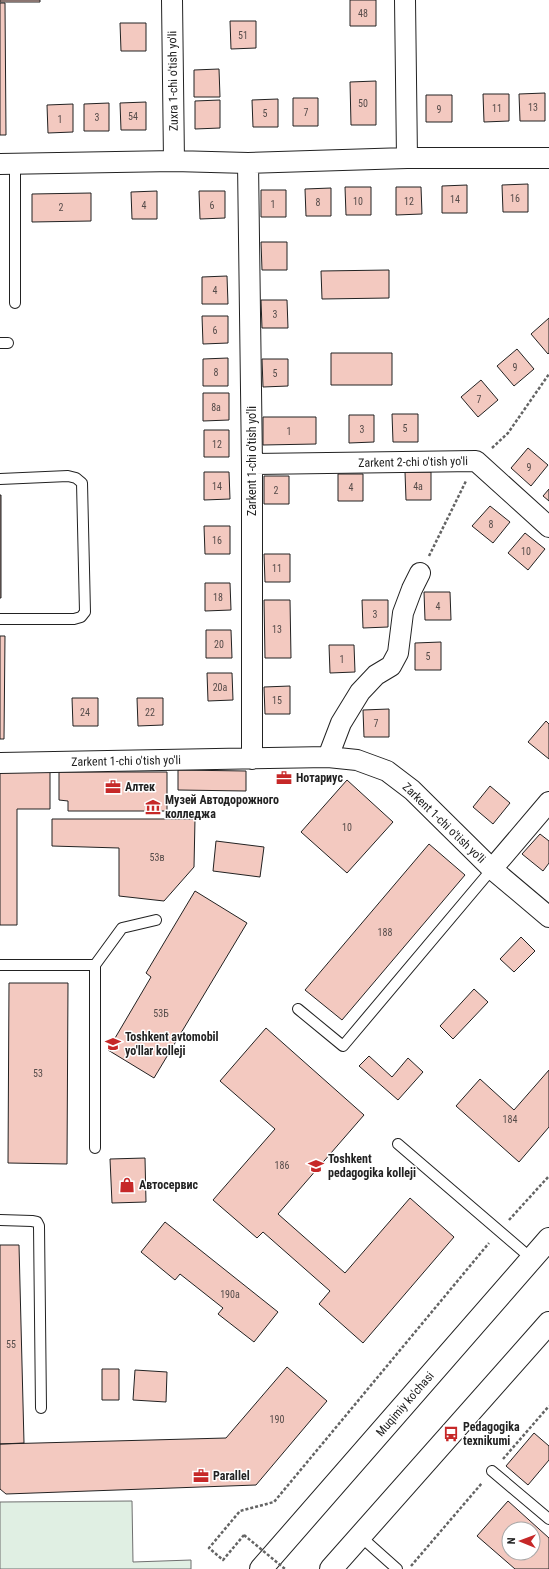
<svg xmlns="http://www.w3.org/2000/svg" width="549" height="1569" viewBox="0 0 549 1569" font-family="'Roboto Condensed',sans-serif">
<rect width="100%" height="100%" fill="#fff"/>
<path fill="#e0efe3" stroke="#6f6f6f" d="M132 1501 133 1562 191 1560V1569H0V1502Z"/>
<path fill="#f3c9c0" stroke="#222" fill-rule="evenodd" d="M0 0H40V2H0Z
M350 0H376V26H350Z
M0 3H5L6 135H0Z
M230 21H256V48L231 49Z
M120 23H146V51H121Z
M219 69 220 97H194V70Z
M376 81V125H351L350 82Z
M545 93V121H520L519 94Z
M483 94H509V121L484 122Z
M426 95H452V122H426Z
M293 98H318V126H293Z
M278 99V127H253L252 100Z
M220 100V128L195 129V101Z
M146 102V130H121L120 103Z
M109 103V131H84V104Z
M73 104V132L48 133 47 105Z
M528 184V212H503L502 185Z
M467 185V213H442V186Z
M345 187H371V215H346Z
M396 187H421L422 214 396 215Z
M331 188V216H306L305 189Z
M261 190H286V217H261Z
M157 191V219H132L131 192Z
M199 191H225V218L200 219Z
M91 193V221L32 222V194Z
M261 242H287V270H262Z
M389 270V298L322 299 321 271Z
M227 276 228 304H202V277Z
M261 300H287L288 328H262Z
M202 316H228V343L203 344Z
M549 318V353L548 354 531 334Z
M517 349 534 369 514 386 497 366Z
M331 353H392V385H331Z
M228 358V386H203V359Z
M262 359H288V386L263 387Z
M481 380 498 400 478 417 461 397Z
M203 393H229V420L203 421Z
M392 414H418V442H393Z
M349 415H374V442L349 443Z
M263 417H316V444L263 445Z
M204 430H229V457H204Z
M528 448 548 465 531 486 511 468Z
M204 472H229L230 499 204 500Z
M405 472H431V500H406Z
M338 474H363V501H338Z
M264 476H289V504H264Z
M549 489V501L543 496Z
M0 495H1V598H0Z
M490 506 510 522 493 543 472 526Z
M204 526H230V554H205Z
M525 533 545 549 528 570 508 553Z
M264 554H290V582H265Z
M205 583H230L231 610 205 611Z
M424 592H450L451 620H425Z
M264 600H290L291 658H265Z
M362 600H388V627L363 628Z
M206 630H231L232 658H206Z
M0 636H5L4 739H0Z
M441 642V670H415V643Z
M329 645H354L355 672 330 673Z
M207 673H232L233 700 208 701Z
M290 686V714H265L264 687Z
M72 698H98V726H73Z
M137 698H163V725L138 726Z
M389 709V737H364L363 710Z
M546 721 549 724V759L528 742Z
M0 770H50V809H17V925H0Z
M178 770 246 771V791L178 790Z
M59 772H167V811H68V801L59 800Z
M347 780 393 822 347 873 301 832Z
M490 786 510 803 493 824 473 807Z
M52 819H195L194 867 164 901 119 896V848L52 846Z
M540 834 549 841V863L543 871 522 854Z
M216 841 264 847 260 877 213 871Z
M429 844 465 875 342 1020 305 990Z
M195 891 247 923 154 1078 108 1050 151 977 146 973Z
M521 937 535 951 514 972 500 959Z
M9 983H68L67 1164 8 1163Z
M474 989 488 1002 453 1039 440 1026Z
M266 1028 364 1115 278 1214 345 1273 410 1198 454 1237 363 1343 319 1304 330 1291 263 1232 257 1238 213 1200 275 1129 220 1081Z
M369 1056 392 1077 408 1058 423 1072 398 1100 359 1066Z
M549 1070V1127L519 1162 456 1106 480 1079 514 1110Z
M145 1158 146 1202 112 1203 110 1159Z
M165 1222 278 1312 254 1342 218 1314 223 1308 180 1274 175 1280 141 1252Z
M0 1245H19L24 1443 0 1444Z
M287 1367 327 1401 256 1485 6 1494 0 1489V1444L226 1438Z
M102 1369H119V1400H102Z
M135 1370 167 1372 166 1402 133 1400Z
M534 1433 549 1446V1460L528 1485 506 1466Z
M508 1501 549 1538V1569H515L477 1536ZM509 1529H533V1553H509Z"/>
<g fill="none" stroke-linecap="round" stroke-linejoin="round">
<defs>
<path id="service" d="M15 303V164
M0 343H8
M0 479 68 476 76 478 82 483 85 612 81 617 74 619H0
M0 965H95L122 928 156 920
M95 965V1148
M298 1009 343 1046 492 869
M398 1144 532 1259
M0 1220 32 1221 37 1222 39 1226 41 1408
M492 1471 549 1519
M360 1536 397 1569"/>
<path id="minor" d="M172 0 174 161
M405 0 407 158
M248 163 252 464V759
M0 164 174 161 248 163 407 158H549
M252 464 476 461 549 527
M328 757 341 723 360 692 376 675 391 666 398 653 403 613 412 589 420 573
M0 763 328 757 357 760 387 771 412 790 492 869 549 917
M492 869 549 802"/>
<path id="primary" d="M261 1569 549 1239
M331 1569 549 1323"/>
</defs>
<use href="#service" stroke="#222" stroke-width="12"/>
<use href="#minor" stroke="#222" stroke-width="22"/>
<use href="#primary" stroke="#222" stroke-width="24"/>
<path stroke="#646464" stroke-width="2.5" stroke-dasharray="3 2" stroke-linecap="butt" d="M492 448 508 433 549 374
M429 556 466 481
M509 1220 549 1176
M503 1459 549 1406
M244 1535 223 1560 209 1548 240 1511 274 1502 489 1243
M411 1566 482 1483"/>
<use href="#service" stroke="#fff" stroke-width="10"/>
<use href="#minor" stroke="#fff" stroke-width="20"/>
<use href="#primary" stroke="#fff" stroke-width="22"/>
<path stroke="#646464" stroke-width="2.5" stroke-dasharray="3 2" stroke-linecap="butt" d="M244 1535 285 1569"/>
</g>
<defs>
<symbol id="office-bare" viewBox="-9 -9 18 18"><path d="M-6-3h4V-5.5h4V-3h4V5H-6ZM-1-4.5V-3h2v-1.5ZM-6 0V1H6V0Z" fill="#c62828" stroke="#fff" stroke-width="2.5" paint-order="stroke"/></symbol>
<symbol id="museum-bare" viewBox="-9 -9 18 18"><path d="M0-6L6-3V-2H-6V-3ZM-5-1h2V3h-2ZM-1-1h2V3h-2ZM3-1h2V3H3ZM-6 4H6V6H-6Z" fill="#c62828" stroke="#fff" stroke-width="2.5" paint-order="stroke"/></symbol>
<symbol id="university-bare" viewBox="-9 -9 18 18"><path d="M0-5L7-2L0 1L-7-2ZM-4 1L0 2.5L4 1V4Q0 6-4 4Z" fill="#c62828" stroke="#fff" stroke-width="2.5" paint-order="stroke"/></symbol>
<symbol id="shop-bare" viewBox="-9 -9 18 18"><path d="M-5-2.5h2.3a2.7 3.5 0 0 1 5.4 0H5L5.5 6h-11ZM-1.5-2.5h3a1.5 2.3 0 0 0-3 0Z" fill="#c62828" stroke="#fff" stroke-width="2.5" paint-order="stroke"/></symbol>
<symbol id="bus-bare" viewBox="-9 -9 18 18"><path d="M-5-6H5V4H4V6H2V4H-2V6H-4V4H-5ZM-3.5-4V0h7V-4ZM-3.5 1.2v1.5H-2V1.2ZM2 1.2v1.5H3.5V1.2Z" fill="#c62828" stroke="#fff" stroke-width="2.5" paint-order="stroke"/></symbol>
</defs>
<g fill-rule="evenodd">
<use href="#office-bare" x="273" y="767" width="22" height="22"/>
<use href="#office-bare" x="102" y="776" width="22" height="22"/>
<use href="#museum-bare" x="142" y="796" width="22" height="22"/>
<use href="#university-bare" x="102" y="1033" width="22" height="22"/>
<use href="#university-bare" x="305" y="1155" width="22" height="22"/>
<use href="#shop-bare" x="116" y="1174" width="22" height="22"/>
<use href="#bus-bare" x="440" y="1423" width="22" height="22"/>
<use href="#office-bare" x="190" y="1465" width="22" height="22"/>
</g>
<g text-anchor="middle" stroke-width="3" stroke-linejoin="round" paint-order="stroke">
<g font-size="10" fill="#564c4a">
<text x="363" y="17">48</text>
<text x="243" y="39">51</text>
<text x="363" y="107">50</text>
<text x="533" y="111">13</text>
<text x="497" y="112">11</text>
<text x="439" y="113">9</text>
<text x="306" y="116">7</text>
<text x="265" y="117">5</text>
<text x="133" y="120">54</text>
<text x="97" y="121">3</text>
<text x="60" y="123">1</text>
<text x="515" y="202">16</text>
<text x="455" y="203">14</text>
<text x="358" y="205">10</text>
<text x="409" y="205">12</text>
<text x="318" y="206">8</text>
<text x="273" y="208">1</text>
<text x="144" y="209">4</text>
<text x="212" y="209">6</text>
<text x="61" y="211">2</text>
<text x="215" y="294">4</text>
<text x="275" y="318">3</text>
<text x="215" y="334">6</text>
<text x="515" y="371">9</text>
<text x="216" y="376">8</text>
<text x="275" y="377">5</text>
<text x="479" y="403">7</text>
<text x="216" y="411">8a</text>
<text x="405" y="432">5</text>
<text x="362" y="433">3</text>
<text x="289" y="435">1</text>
<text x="217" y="448">12</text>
<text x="529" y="471">9</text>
<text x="217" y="490">14</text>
<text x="418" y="490">4a</text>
<text x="351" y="491">4</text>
<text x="276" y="494">2</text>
<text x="491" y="528">8</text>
<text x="217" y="544">16</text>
<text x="526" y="555">10</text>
<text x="277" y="572">11</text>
<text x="218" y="601">18</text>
<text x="438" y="610">4</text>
<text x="375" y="618">3</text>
<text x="277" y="633">13</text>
<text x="219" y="648">20</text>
<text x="428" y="660">5</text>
<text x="342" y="663">1</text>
<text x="220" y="691">20a</text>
<text x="277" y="704">15</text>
<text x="85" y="716">24</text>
<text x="150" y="716">22</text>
<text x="376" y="727">7</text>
<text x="347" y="831">10</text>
<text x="157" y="861">53в</text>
<text x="385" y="936">188</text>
<text x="161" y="1017">53Б</text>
<text x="38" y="1077">53</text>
<text x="510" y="1123">184</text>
<text x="282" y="1169">186</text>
<text x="230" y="1298">190a</text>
<text x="11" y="1348">55</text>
<text x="277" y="1423">190</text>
</g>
<g font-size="12" fill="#222" stroke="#fff">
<text transform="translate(173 81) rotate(-91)" y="4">Zuxra 1-chi o'tish yo'li</text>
<text transform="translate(252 461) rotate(-90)" y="4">Zarkent 1-chi o'tish yo'li</text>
<text transform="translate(413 462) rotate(-1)" y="4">Zarkent 2-chi o'tish yo'li</text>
<text transform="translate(126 761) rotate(-1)" y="4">Zarkent 1-chi o'tish yo'li</text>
<text transform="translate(444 823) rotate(44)" y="4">Zarkent 1-chi o'tish yo'li</text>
<text transform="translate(405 1404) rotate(-49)" y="4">Muqimiy ko'chasi</text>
</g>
<g font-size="12" font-weight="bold" fill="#222" stroke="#fff" text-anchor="start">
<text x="296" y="782">Нотариус</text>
<text x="125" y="791">Алтек</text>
<text x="165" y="804">Музей Автодорожного<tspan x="165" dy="14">колледжа</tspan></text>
<text x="125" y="1041">Toshkent avtomobil<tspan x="125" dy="14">yo'llar kolleji</tspan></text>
<text x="328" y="1163">Toshkent<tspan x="328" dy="14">pedagogika kolleji</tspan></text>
<text x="139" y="1189">Автосервис</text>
<text x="463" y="1431">Pedagogika<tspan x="463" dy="14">texnikumi</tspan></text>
<text x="213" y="1480">Parallel</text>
</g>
</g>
<g transform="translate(521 1541) rotate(271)"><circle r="19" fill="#ffffff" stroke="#a7a7a7"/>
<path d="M0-3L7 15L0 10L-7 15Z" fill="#c62828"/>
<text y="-6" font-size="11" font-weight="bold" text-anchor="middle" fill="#222222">N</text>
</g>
</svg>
